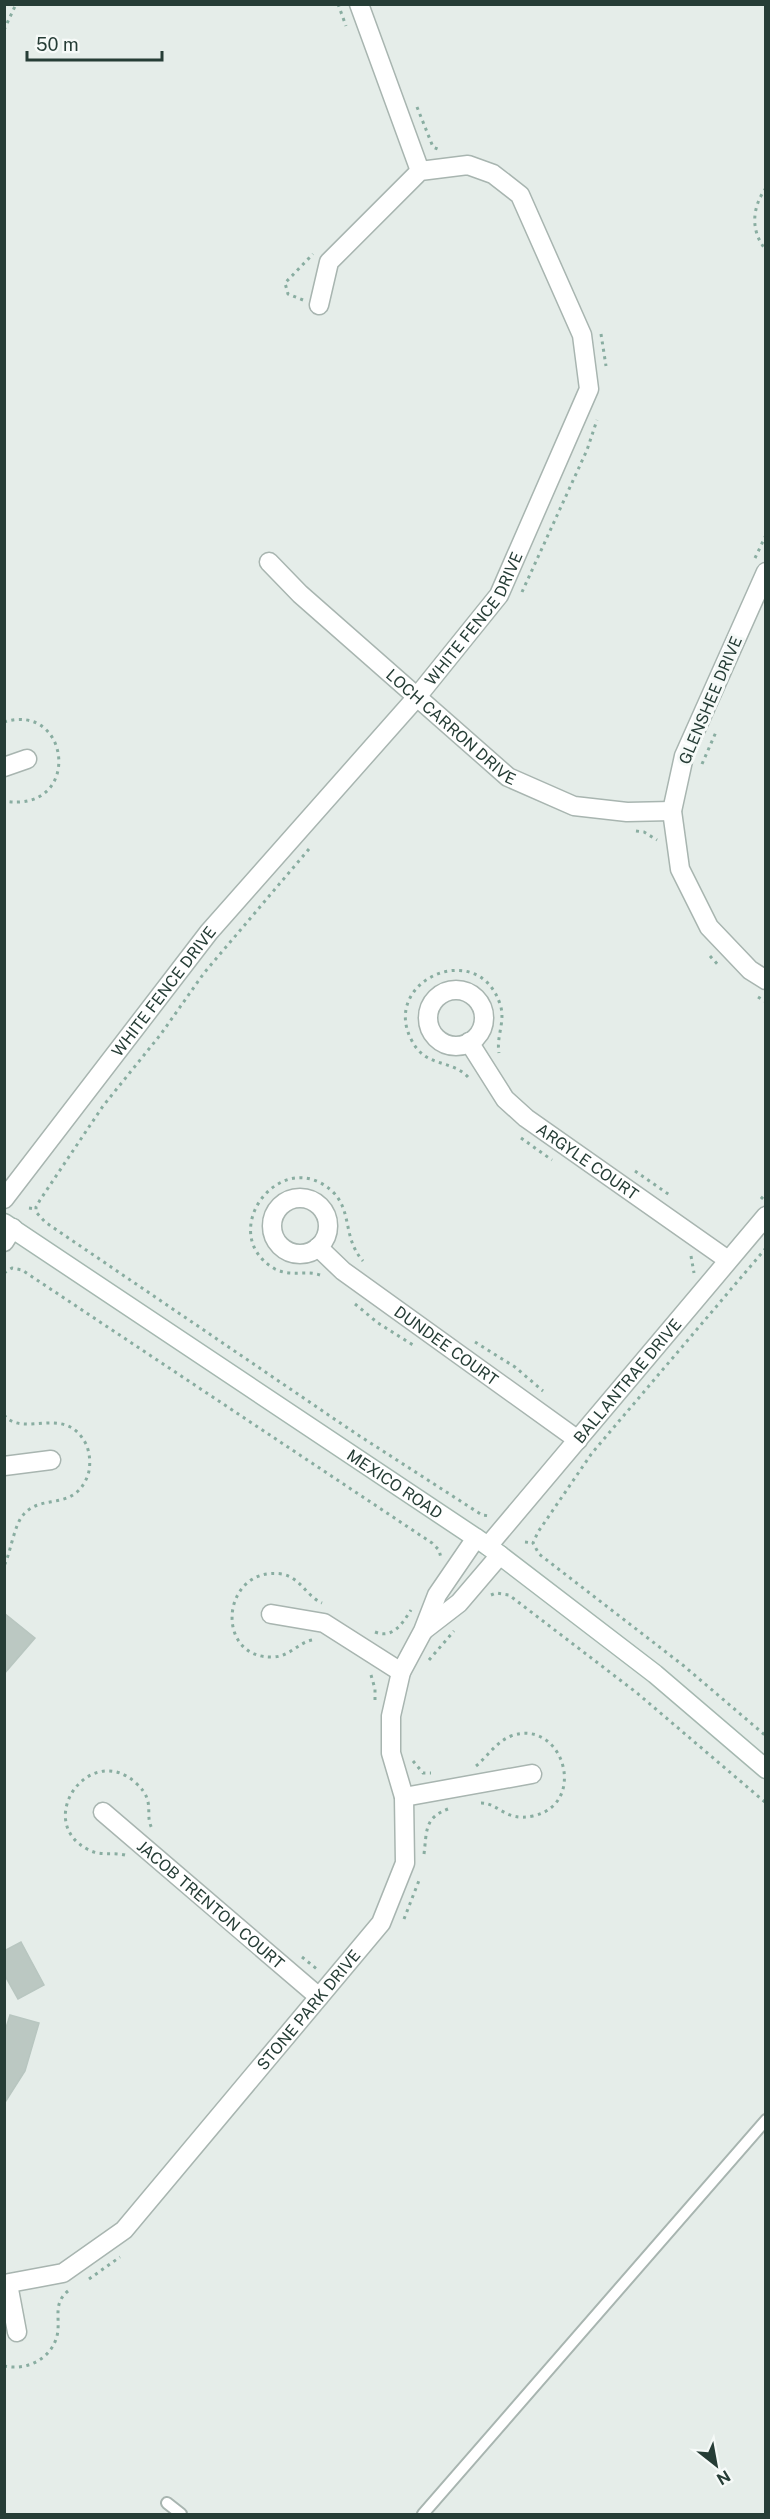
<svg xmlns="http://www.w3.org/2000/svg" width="770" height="2519" viewBox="0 0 770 2519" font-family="'Public Sans',sans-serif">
<rect width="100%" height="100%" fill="#e5ede9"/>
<path fill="#bbc8c2" stroke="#b8c6c0" stroke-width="1.5" d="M4 1613 35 1638 4 1674Z
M21 1942 44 1985 18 1999 4 1974V1951Z
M10 2015 39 2023 25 2071 4 2104V2034Z"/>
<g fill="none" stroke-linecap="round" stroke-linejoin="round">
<defs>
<path id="lane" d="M167 2503 181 2514
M423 2514 766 2120"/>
<g id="street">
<path d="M359 4 420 171"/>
<path id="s1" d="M269 562 300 594 508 777 574 806 627 812 672 811"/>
<path d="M766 572 684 756 672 811 680 869 709 927 750 970 766 980"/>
<path d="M4 767 27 759"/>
<circle cx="456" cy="1018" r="28"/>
<path id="s2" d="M469 1042 505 1099 526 1118 728 1260"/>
<circle cx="300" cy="1226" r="28"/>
<path id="s3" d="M4 1199 209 932 416 698 499 595 589 389 582 335 520 195 493 174 468 165 420 171 329 262 319 305"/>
<path d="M4 1242 13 1228"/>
<path id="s4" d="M318 1247 343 1271 578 1440"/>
<path d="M4 1466 51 1460"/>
<path id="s5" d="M488 1546 766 1216"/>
<path d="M271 1614 324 1623 401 1672"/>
<path d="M424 1630 459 1603 500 1555"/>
<path d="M404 1797 532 1774"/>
<path id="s6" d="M103 1812 319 1997"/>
<path id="s7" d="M4 2284 63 2273 124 2230 381 1923 405 1863 404 1797 391 1753V1716L401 1672 423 1631 437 1595 476 1538"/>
<path d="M8 2284 17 2332"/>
</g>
<g id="secondary">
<path id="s8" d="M4 1223 488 1546 655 1674 766 1769"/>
</g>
</defs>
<use href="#lane" stroke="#a8b5b0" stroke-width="14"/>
<use href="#street" stroke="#a8b5b0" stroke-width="21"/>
<use href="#secondary" stroke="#a5b8b0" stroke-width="21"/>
<path stroke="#89ada1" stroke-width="3" stroke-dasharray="3 4.5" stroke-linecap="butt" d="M338 4 346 26
M4 30 16 4
M417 107 433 147 440 150
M766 188C752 207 750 231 766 250
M303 300 288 294 285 283 313 254
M601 334 606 366
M755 558 766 535
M522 592 587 450 597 420
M4 722C71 701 83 814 4 801
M702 764 716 732
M636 831 644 832 657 840
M309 849 204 973 161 1034 103 1106 40 1200 36 1207V1212L45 1222 355 1433 482 1515 490 1516
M710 956 720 967
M758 997 766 1002
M468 1077C451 1059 426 1068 412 1041 379 981 478 937 500 1004 506 1021 496 1036 499 1053
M521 1138 552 1160
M635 1171 671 1196
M761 1199 766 1193
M29 1208 36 1209
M766 1248 592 1453 538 1532 533 1543 539 1554 684 1666 766 1736
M691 1256 694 1273
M4 1273 12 1268 22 1270 432 1543 439 1550 441 1558
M320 1275C306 1270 291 1277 275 1269 214 1234 280 1144 332 1191 353 1211 342 1237 363 1261
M355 1304 378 1323 413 1345
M475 1342 515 1367 543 1391
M4 1415C24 1439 65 1403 86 1444 90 1453 91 1465 88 1475 74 1512 43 1493 24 1514 14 1524 11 1552 4 1566
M525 1542 533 1543
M491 1595 496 1593 509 1595 637 1693 766 1803
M375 1632C393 1639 402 1624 411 1610
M312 1640C298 1643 290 1656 274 1657 213 1660 221 1565 282 1574 301 1578 306 1596 322 1603
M429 1660 454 1631
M371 1675 375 1689V1701
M413 1761 423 1773H431
M476 1766C488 1756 496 1742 511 1736 563 1717 589 1804 533 1816 505 1822 499 1803 481 1803
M424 1854C427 1831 424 1818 448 1809
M125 1855C113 1852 100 1856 89 1850 32 1822 90 1739 137 1784 157 1803 143 1815 153 1830
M404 1919 420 1878
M302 1957 318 1970
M89 2279 120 2257
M4 2366C27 2371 51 2359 57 2336 61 2319 52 2304 68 2291"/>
<use href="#lane" stroke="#fff" stroke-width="10"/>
<use href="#street" stroke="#fff" stroke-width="18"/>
<use href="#secondary" stroke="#fff" stroke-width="18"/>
</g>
<g text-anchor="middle" stroke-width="6" stroke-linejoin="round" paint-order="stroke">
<g font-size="16" fill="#263d36" stroke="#f6faf8">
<text dy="6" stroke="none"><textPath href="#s3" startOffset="748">WHITE FENCE DRIVE</textPath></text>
<text transform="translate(710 700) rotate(-67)" y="6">GLENSHEE DRIVE</text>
<text dy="6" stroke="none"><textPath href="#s1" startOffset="246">LOCH CARRON DRIVE</textPath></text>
<text dy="6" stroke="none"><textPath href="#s3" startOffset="262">WHITE FENCE DRIVE</textPath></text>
<text dy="6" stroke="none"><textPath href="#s2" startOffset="171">ARGYLE COURT</textPath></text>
<text dy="6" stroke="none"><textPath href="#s4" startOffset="162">DUNDEE COURT</textPath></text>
<text dy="6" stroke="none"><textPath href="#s5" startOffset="216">BALLANTRAE DRIVE</textPath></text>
<text dy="6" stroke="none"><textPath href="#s8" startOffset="470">MEXICO ROAD</textPath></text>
<text dy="6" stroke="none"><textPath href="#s6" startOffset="142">JACOB TRENTON COURT</textPath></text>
<text dy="6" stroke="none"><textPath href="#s7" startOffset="422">STONE PARK DRIVE</textPath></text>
</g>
</g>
<rect width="770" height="2519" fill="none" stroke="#263d36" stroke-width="12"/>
<g transform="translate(716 2465) rotate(149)" stroke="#f6faf8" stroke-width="4.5" paint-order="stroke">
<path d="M0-4.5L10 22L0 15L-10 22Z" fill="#263d36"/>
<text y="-9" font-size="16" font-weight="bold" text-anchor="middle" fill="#263d36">N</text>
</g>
<path d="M27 51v9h135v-9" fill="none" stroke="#263d36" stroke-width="3"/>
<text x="36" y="51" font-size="18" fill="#263d36" stroke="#f6faf8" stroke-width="4.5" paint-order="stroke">50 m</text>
</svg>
